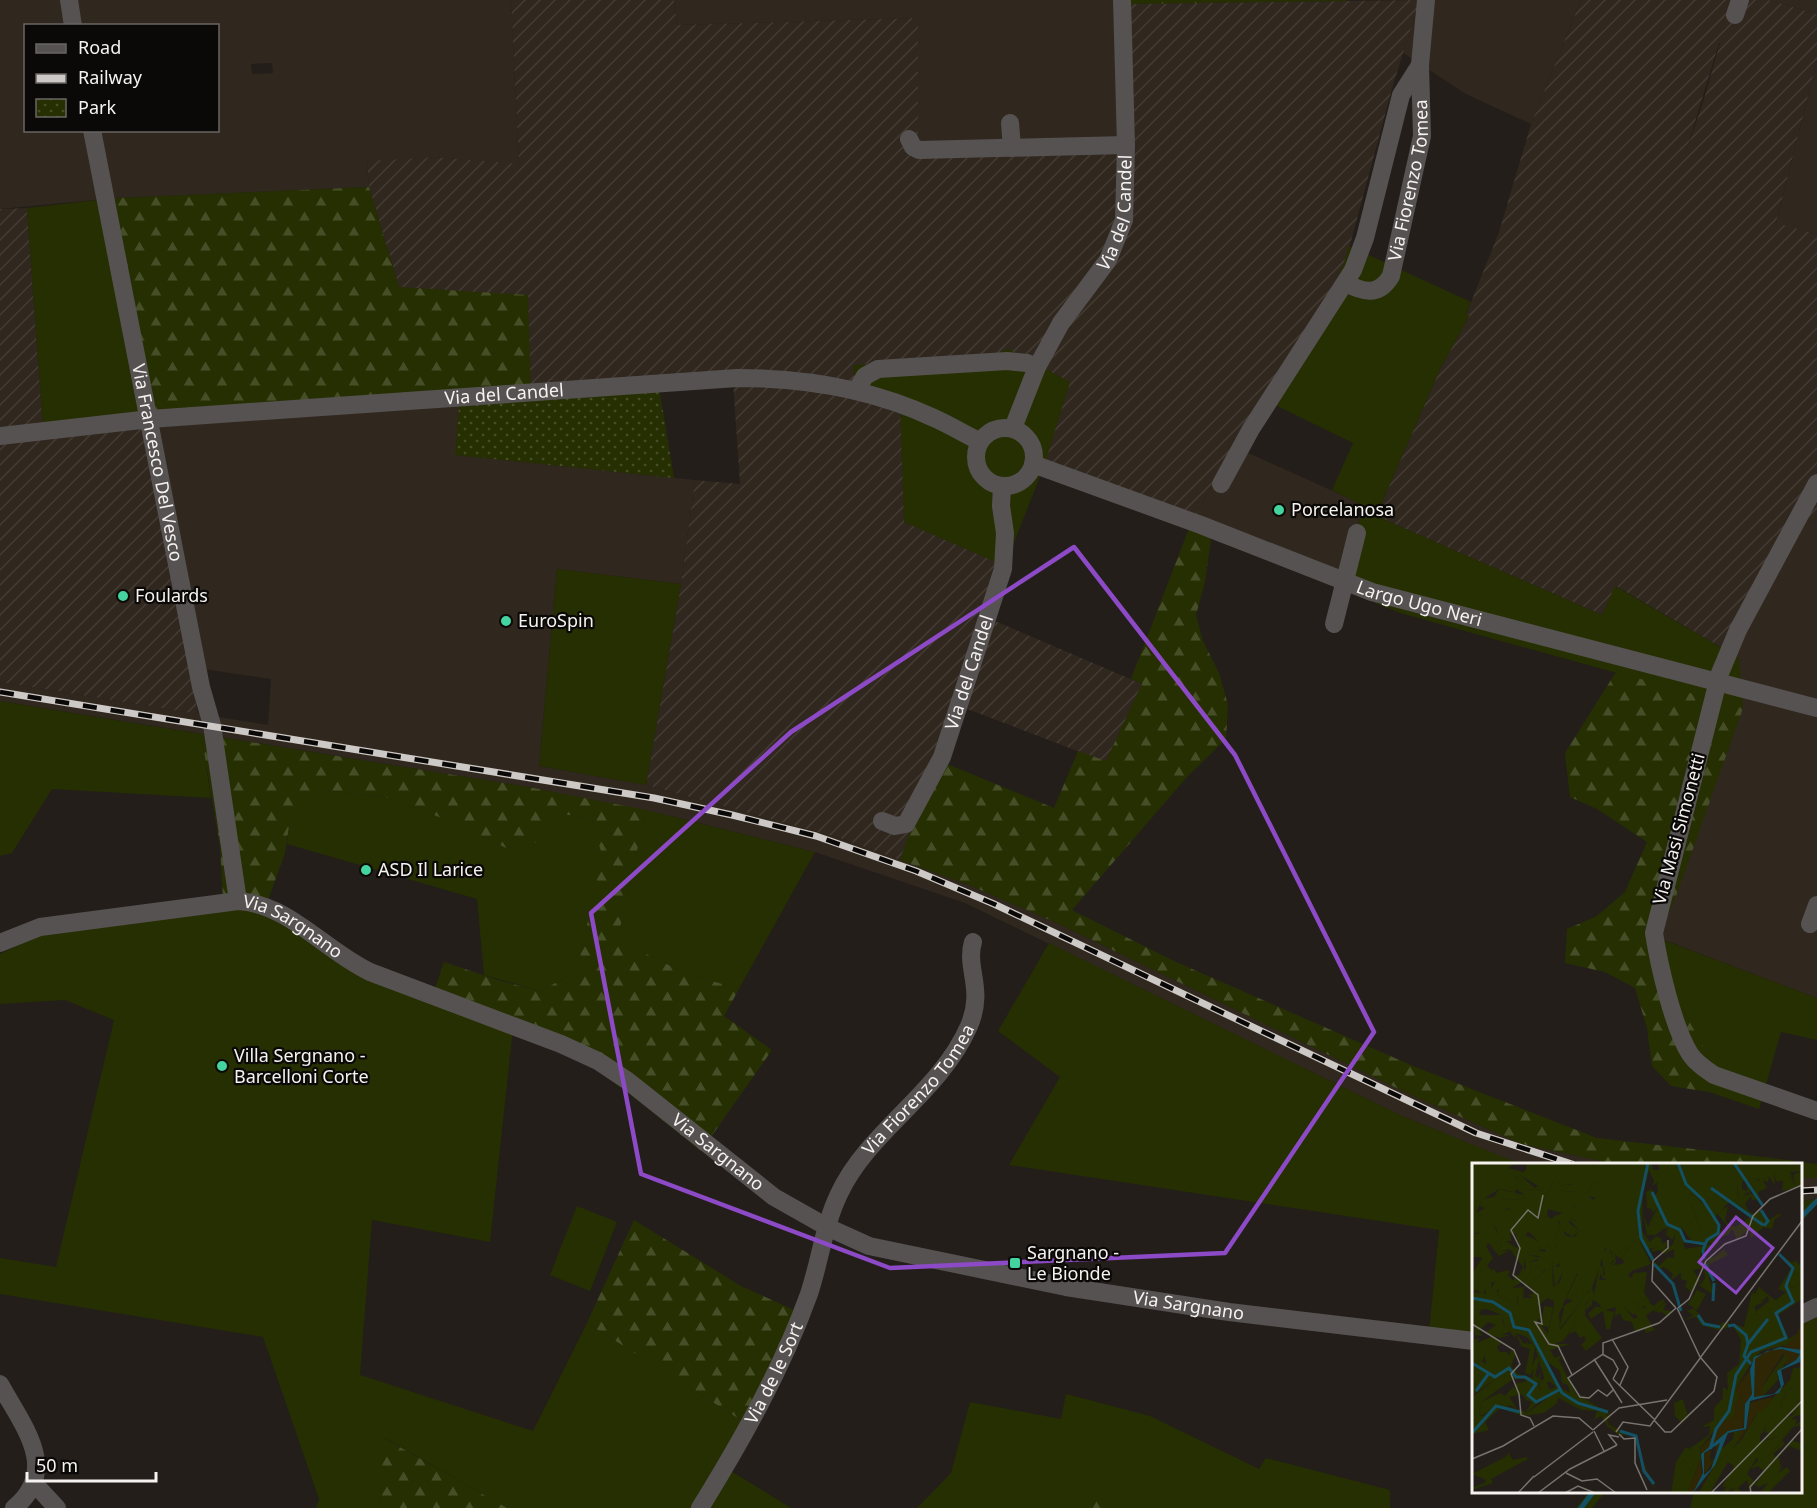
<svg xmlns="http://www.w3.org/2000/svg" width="1817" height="1508" viewBox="0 0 1817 1508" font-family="'Noto Sans',sans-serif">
<defs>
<pattern id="industrial-furrows" width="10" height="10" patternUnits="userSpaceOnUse" patternTransform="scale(1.5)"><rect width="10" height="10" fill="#30271e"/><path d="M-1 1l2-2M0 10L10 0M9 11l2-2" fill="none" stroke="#443c34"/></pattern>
<pattern id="forest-firs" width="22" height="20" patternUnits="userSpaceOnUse" patternTransform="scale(1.5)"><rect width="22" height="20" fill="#262f02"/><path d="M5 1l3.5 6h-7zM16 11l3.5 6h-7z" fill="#464e27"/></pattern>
<pattern id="park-dots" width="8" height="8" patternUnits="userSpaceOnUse" patternTransform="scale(1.5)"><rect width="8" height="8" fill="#262f02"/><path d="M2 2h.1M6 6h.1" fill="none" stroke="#464e27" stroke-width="1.8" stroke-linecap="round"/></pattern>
</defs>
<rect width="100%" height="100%" fill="#231e1a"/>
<path fill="#30271e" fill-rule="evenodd" d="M0 0H511L519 165 435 157 367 162 369 187 115 198 0 209ZM26 26H218V130H26ZM272 63 273 73 252 74 251 64Z
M674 0H1128L1135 142 918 145V18L677 25Z
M1420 0H1581L1531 124 1466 94 1403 53Z
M1768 0H1817V14Z
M1817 60V234L1776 224Z
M459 406 456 455 695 480 681 584 557 569 539 766 646 785 843 839 974 887 1059 924 1411 1095 1522 1144 1615 1164H1518L1400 1115 965 903 815 852 671 816 528 787 0 701V682L268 725 271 679 189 667 146 424Z
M1233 446 1364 505 1338 588 1211 539 1190 526Z
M1800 514 1817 523V998L1659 938 1706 810 1727 651Z
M1800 1178H1817V1199L1801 1201Z"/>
<path fill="url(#industrial-furrows)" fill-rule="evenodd" d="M511 0H674L677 25 918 18V145L1135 142 1128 4 1420 0 1393 85 1344 267 1299 346 1233 446 1190 526 900 400 1005 566 988 618 1142 684 1106 762 957 705 900 860 843 839 646 785 681 584 695 480 740 484 733 381 531 397 452 292 399 287 369 187 367 161 435 157 519 164Z
M1581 0H1768L1817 14V60L1776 223 1817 234V523L1800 514 1727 651 1616 586 1602 615 1376 516 1440 369 1469 316 1466 315 1499 232 1531 124ZM1720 43 1704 99 1686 152 1719 43Z
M27 208 43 427 146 424 198 714 0 682V209Z"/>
<path fill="#262f02" d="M115 198 146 424 43 427 27 208Z
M1349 246 1471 302 1466 314 1469 316 1440 369 1376 516 1602 615 1615 586 1739 658 1743 708 1400 613 1338 588 1364 506 1332 490 1353 443 1263 399C1294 353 1335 299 1349 246Z
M1008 349 1070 382 1044 466 1005 566 904 522 900 400 855 385 853 365 990 357Z
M557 569 681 584 646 785 539 766Z
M0 701 201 734 211 798 52 789 12 853 0 856Z
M324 790 385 797 455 823 506 848 535 843 563 814 592 819 603 855 577 971 541 991 484 975 477 899 287 844 290 820Z
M646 810 815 852 739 989 685 973 636 949 620 928Z
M267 903 355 961 514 1019 490 1242 372 1220 360 1375 533 1431 587 1323 752 1427 731 1471 791 1508H507L385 1438 379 1508H316L319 1499 263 1337 0 1294V1258L56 1267 114 1020 65 1000 0 1004V954L35 937 138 920Z
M1658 938 1817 998V1040L1781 1032 1759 1109 1709 1092 1711 1060 1652 955Z
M1049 943 1400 1115 1520 1164H1474L1473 1337 1429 1332 1439 1230 1009 1165 1060 1077 998 1031Z
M1772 1158 1817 1164V1178H1801L1800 1164H1766Z
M1817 1199V1204L1801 1223V1201Z
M577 1206 617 1222 590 1291 550 1275Z
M1817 1317V1508H1690L1694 1492H1800L1801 1325Z
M1066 1394 1150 1416 1259 1469 1266 1458 1390 1490V1508H1107L1102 1488 1091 1508H917L951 1473 970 1402 1061 1419Z
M1589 1492H1605L1592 1508H1576Z"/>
<path fill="url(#forest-firs)" d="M1128 0H1346V1L1128 4Z
M369 187 399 287 528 295 531 397 146 424 115 198Z
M1190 526 1211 539 1205 582 1196 615 1203 641 1219 673 1228 705 1226 739 1187 777 1072 910 1174 961 1413 1066 1597 1138 1772 1158 1766 1164H1615L1522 1144 1411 1095 1059 924 974 887 900 860 935 759 1054 808 1078 751 1106 761 1142 684 1131 679Z
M1616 672 1743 708 1678 891 1652 955 1711 1060 1709 1092 1671 1086 1652 1066 1647 1028 1635 988 1605 972 1565 963 1567 929 1597 916 1625 892 1647 842 1597 809 1570 797 1565 753Z
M201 734 528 787 646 810 620 928 636 949 685 973 739 989 724 1016 772 1050 701 1151 627 1092 542 1030 435 988 444 962 501 981 541 991 577 971 602 855 592 819 563 814 535 843 506 848 455 823 385 797 324 790 290 820 285 853 267 903 223 899 220 847Z
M634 1220 741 1286 807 1316 752 1427 587 1323Z
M384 1438 507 1508H379Z
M1102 1487 1107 1508H1091Z"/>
<path fill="url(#park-dots)" d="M659 387 674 478 455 455 459 406Z"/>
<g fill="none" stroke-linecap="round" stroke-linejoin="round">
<path stroke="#135063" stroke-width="5" d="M1800 1218 1817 1201
M1581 1508 1593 1492"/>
<g stroke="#565252" stroke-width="18">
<path d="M69 0 73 26"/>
<path d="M1735 15 1740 0"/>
<path d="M1010 123 1012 148"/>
<path id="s1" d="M92 130 201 687 212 725 238 901"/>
<path d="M909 139 913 147 919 150 1126 145"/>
<path id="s2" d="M1346 283C1364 293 1379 296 1391 276L1422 136 1420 65 1426 0"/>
<path d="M856 391 865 376 878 369 1007 361 1027 363 1037 367"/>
<circle cx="1005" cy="457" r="29"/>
<path id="s3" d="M1013 428 1037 367 1061 323 1108 260 1124 220 1126 145 1122 0"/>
<path id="s4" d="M0 436 150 419 737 378C805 378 872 389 934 418 950 425 964 434 979 441"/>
<path id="s5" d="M1033 464 1201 525 1372 592 1817 708"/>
<path d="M1817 483 1738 630 1720 673 1654 933C1659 965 1673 1027 1690 1054 1696 1063 1705 1069 1714 1075L1817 1111"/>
<path d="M1221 484 1251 429 1353 270 1365 238 1401 95 1420 65"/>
<path d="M1334 624 1357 533"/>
<path id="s6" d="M882 821 895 826 906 824 942 757 1003 569 1005 533 1001 506 1002 486"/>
<path d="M1810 924 1817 905"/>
<path d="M0 1384C22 1425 61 1469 14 1508"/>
<path d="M33 1482 57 1508"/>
<path id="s7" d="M700 1508C742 1440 782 1369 809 1294 820 1261 824 1225 839 1194 868 1131 940 1093 969 1026 985 989 965 968 973 942"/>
</g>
<g stroke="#565252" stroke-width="18">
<path id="s8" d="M0 943 40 927 238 901C289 904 325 951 370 972L561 1044 598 1061 628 1081 774 1197 827 1227 869 1246 1066 1287 1229 1312 1474 1341"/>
<path d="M1800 1315 1817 1307"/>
</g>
<defs>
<path id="rail" d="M0 692 654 798 732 815 816 836 916 871 994 904 1476 1133 1572 1164
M1800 1191 1817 1190"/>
</defs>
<use href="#rail" stroke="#cdc9c6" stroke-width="7"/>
<use href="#rail" stroke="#0b0907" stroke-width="4.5" stroke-dasharray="14" stroke-linecap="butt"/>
</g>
<path fill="none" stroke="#8d4ac6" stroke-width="4.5" stroke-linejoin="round" d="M1074 547 1235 755 1374 1032 1225 1253 890 1268 641 1174 591 913 791 732Z"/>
<g fill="#44d4a0" stroke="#0b0907" stroke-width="2">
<circle cx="1279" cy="510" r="6"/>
<circle cx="123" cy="596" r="6"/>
<circle cx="506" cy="621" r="6"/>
<circle cx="366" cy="870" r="6"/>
<circle cx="222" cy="1066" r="6"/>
<rect x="1009" y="1257" width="12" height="12" rx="3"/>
</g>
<g text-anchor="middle" stroke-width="4.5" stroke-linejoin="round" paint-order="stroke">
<g font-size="18" fill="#f5f2ef" stroke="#0b0907">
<text dy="6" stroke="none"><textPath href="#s2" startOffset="150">Via Fiorenzo Tomea</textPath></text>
<text dy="6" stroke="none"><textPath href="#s3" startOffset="243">Via del Candel</textPath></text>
<text dy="6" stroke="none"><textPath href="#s4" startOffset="506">Via del Candel</textPath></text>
<text dy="6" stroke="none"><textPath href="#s1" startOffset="339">Via Francesco Del Vesco</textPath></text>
<text dy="6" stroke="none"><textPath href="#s5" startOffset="411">Largo Ugo Neri</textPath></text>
<text dy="6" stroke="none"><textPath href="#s6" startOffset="190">Via del Candel</textPath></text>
<text transform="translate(1679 829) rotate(-75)" y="6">Via Masi Simonetti</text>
<text dy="6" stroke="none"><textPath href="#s8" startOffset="304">Via Sargnano</textPath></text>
<text dy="6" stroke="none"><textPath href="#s7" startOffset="477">Via Fiorenzo Tomea</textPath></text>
<text dy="6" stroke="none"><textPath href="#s8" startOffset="790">Via Sargnano</textPath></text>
<text dy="6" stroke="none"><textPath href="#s8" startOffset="1294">Via Sargnano</textPath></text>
<text dy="6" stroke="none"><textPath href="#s7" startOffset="154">Via de le Sort</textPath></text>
</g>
<g font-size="18" fill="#f5f2ef" stroke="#0b0907" text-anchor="start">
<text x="1291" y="516">Porcelanosa</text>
<text x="135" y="602">Foulards</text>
<text x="518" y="627">EuroSpin</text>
<text x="378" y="876">ASD Il Larice</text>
<text x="234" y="1062">Villa Sergnano -<tspan x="234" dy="21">Barcelloni Corte</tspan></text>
<text x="1027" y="1259">Sargnano -<tspan x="1027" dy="21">Le Bionde</tspan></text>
</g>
</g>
<g transform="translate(1472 1163)">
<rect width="330" height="330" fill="#231e1a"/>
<path d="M325 0H330V23L310 28 311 18H304L302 11 313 2 320 18 323 21 321 12 329 8 318 9ZM43 12 44 17 50 18 45 14 48 12 63 25 67 22 73 27 44 26 43 30 54 32 50 37 30 36 33 45 39 48H16L11 61 4 50 13 45 8 43 10 36 22 34 27 26 39 29V23L46 22 40 15ZM279 14 288 18 297 13 296 19 291 18 295 25 286 29 276 19ZM82 16 88 19 85 24 94 21 101 23 88 28 108 29 100 48 105 51H96L106 58 98 55 97 60 107 67 101 74 88 66 83 84 91 87 92 95 83 104 89 103 91 109 83 124 80 99 77 108 73 106 58 124 53 115 60 109 57 99 65 98 68 93 56 92 62 87 73 89 74 86 68 87 66 83 79 84 73 80H80L88 60 84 54 92 48 71 40ZM270 16V26L277 28 271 33 283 30 289 38 291 45 287 36 280 37 279 33 273 41 277 49 262 38 267 35 265 19ZM130 18 131 24H138L126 35 115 33 116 46 106 39V32H114L120 21ZM254 28 260 29 244 37 250 40 247 47 256 44 253 58 258 62 263 64 281 52 292 64 279 75 278 65 265 77 260 66 256 72 245 75 247 80 236 89 233 83 241 81 239 76 245 69 230 74 215 30 226 35 243 54 249 68 257 65 234 37ZM215 40 222 55V75L218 76 208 62 210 57 217 56 205 50ZM185 45V55L190 54 195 63 184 72H175L171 51 176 64ZM20 59 25 69V81L22 87 17 80 14 83 21 95 15 103 20 107 11 132 5 127 0 129V110L11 94H0V71H6ZM31 65 36 66 40 78H34L45 85 53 72 66 78 53 91 51 118 40 125 53 124 45 133V148L38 137 25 132 27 126H19L25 115 35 111 41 118 43 115 39 110 46 113 51 104 38 86 26 89 31 75 27 70ZM204 66 208 67 213 86 232 83 228 93 231 105 221 107 228 117 220 130 213 124 215 118 209 116V110L198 118 201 111 192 104 185 107 179 96 187 103 196 94 202 95V86L193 91 187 87 180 89 179 87 196 78 193 87 201 81 204 71 200 77 193 70ZM166 74 179 101 160 108 173 95 156 112 159 115 162 110 175 109 172 130 175 134 165 143 166 137 152 144 162 156 166 154 161 149 169 144 174 146 171 142 176 138 181 143 191 136 194 141 191 147 200 148 195 153 186 146 192 140 181 143 187 150 181 147 174 153 183 167 174 170 172 165 163 168 160 159 151 157 148 150 142 154 144 144 133 147 142 149 138 166H134L131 148 119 156 116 151 124 143 130 145 126 140 121 136 120 142 112 148 111 146 122 131 127 106 130 107 127 117H134L129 91 136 85 142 96 137 103 153 100 149 95 164 78 148 95 143 92ZM252 86 256 92 238 101 235 108 242 132 228 123 233 115 231 93 234 102 239 93 241 95ZM323 97 330 104V119L319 125 317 118ZM106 110 111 118 101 130 105 131 104 137 120 126 87 166 92 145H89L101 137 94 136ZM287 124 304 138 292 153 286 154 283 149 297 138 296 133 289 139 286 131 282 135 280 129 283 131ZM225 127 234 131 225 147 216 141ZM72 143 81 144 76 171V164L69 163ZM9 146 7 152H30L31 161 39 168 29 172H38L28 175 13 170 24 162 16 159 7 168 10 173 3 172 0 147ZM113 152 130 175 114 188 109 182 114 177 112 173 108 175 103 168 96 172 108 153ZM44 170 52 181 58 178 54 182 60 180 63 184 60 204 64 194 67 197 63 213 66 215 69 209 68 218 73 215 78 228 69 230 67 219 60 213 62 205 58 212 53 210 58 186 49 183ZM21 173 29 180 25 184 28 190 21 189 14 201 13 192 9 200 0 192 2 176 8 175 5 180ZM330 204V217L315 228 307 244 296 240 318 217 321 205ZM41 224 52 231 37 234 45 246 38 242 7 253 9 239 28 230 33 233ZM328 234 330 236V252L322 253 320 257 325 256 323 262 330 257V262L321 264 310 277 313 281 301 291 304 294 320 277 330 281V288L317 283 307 293 309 306 306 310 315 304 318 308 296 330H288L296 320 287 324 284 321 291 308 286 303 278 306 286 298 284 291 298 285 291 295 285 293 291 298 310 278 315 265 309 266 307 274 295 276 287 285 285 282 297 271 293 269 295 264 288 273 289 268 311 242 318 248 317 254 322 251 329 240H324ZM211 236 216 254 209 259 203 253 202 240ZM273 267 251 300 239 308 247 288 261 276 262 269ZM37 292 32 302 14 317 0 311ZM212 297 220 309 209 327 203 325 202 318H207V301Z" fill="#262f02"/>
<path d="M0 0H44L36 5 51 9 54 7V0H180L181 7H187V0H325L318 9 323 22 312 3 302 11 303 23 297 13 289 18V23L287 16 278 15 276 20 286 29 287 35 278 25V34L273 18 265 19 266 34 275 35 263 37 268 43 281 51 289 48 297 57 306 51 310 52 303 56 300 66 292 64 262 41 256 40 243 54 227 35 215 30 230 74 246 65 248 69 240 76 242 82 236 79 231 93 228 86 232 85 231 80 217 78 222 74 216 67 221 57 208 60 214 82 208 67 193 69 197 65 191 66 195 63 190 54 184 56 186 45 180 50V46L175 45 174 29 180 26 182 33 186 29 185 19 180 24 182 18 177 7 171 29 170 68 178 79 184 73 189 75 191 83 177 86 179 95 166 75 148 96 147 92 164 76 143 92 144 99 140 104 137 103 142 98 139 88 133 85 128 102 131 104V112L137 111 139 115 131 116 127 106 120 125 124 138 119 136 113 141V152L108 154 91 178 83 181H99L78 187 83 195 90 192 87 197 104 231 127 244 116 242 119 244 135 248 136 261 156 271 148 273 135 263 129 253 122 257 125 248 109 247 77 230 51 253 28 245 13 259 17 267 0 271V234L28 213 0 232V192L14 201 20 189H35L37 193 40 185 44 190 39 203 46 211 65 216 69 230 84 224 77 218 74 221 63 184 55 174 44 170 43 175 32 161 30 152 15 146 0 147V129L14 131 12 117 22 105 24 110 37 107V111L19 120V126L25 121V132L38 137 45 147 46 129 52 126 51 135H61L56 132 61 131 58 123 74 106 77 108 80 99 81 124 88 119 91 109 87 101 92 91 82 82 89 62 93 72 98 74H103L107 67 93 52 105 59 98 52 76 46 75 53 80 56 85 51 87 63 80 81 73 80 79 85 66 83 68 89 62 87 56 92 69 95 57 99 60 109 53 115 58 122 53 124 49 112 54 104 52 91 66 78 56 68 48 84 43 70 40 73 32 65 27 70 31 74 26 89 38 87 27 93 22 87 25 66 20 60 13 68 0 71ZM43 12 45 17 51 18 45 14 48 12 73 27 44 26 53 32 50 37 29 36V43L40 47 16 46 11 60V54L4 50 10 37 27 26 43 29 39 27 46 22 41 15ZM82 16 88 19 82 25 94 21 100 22 88 28 108 29 102 31 103 44 98 47 101 50 71 40ZM128 19 126 23 131 20V24H138L121 37 115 31 120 21ZM105 110 110 118 105 120 99 135 105 130 104 139 119 126 88 167 87 151ZM75 135 82 138V143L76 171 65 157 69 155 68 141ZM73 197 88 208 90 220 96 222 98 230 87 224 91 231 87 227ZM50 215 55 218 43 221 54 237 60 239 54 249 28 241 18 245 16 252 7 253 9 239 41 216ZM306 90 320 100 323 97 317 118 319 125 330 119V136L306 152 317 176 326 170 325 173 315 182 289 188 280 199 264 225 266 235 271 228V233L228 285 229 295 215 330H199L204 299 214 284 217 286 237 272 238 263 229 264 242 257V245L251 235V224L256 227 255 210 267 201 269 177 261 163 246 167 229 162 224 154 213 157 221 152 215 148 222 145 233 159 245 164 251 159 272 164 280 129 282 134 286 131 289 139 294 138 283 143 284 153H292L294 145 297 147 299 141 314 129 306 126 319 106ZM212 297 220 309 210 319 209 327 203 325V318H207V301ZM175 134 181 143 192 139 186 146 190 149 187 150 177 138 161 152 152 144 167 136 165 143ZM314 190 317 195 305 213 307 216 291 233V223ZM330 217V236L324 238 330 239 321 251 311 242 289 268 288 279 307 274 308 266 316 265 310 278 291 298 285 294 275 311 287 324 281 321 279 330 275 317 266 325 269 329 261 330 262 325 252 330 254 324H250L262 303 256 299 238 330H227L239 308 270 276 288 245 296 240 308 243 315 228ZM45 282 56 296 19 316 21 320 0 327V320L2 324 12 320 22 307 32 302 36 289 41 297 54 294Z" fill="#262f02" fill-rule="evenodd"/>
<path d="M264 231 263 252 258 261 228 285 242 272 250 242Z" fill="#262f02"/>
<path d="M39 158 48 167 55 166 58 168 77 201 84 221 90 229 96 231 106 240 134 246 137 250 140 264 165 272 169 293 185 330 170 305 163 272 141 266 134 247 105 240 90 230 85 224 57 168 45 167ZM330 161V187L311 184 322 176ZM310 186 328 190 325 197 310 203 317 195 311 191 291 222V233L280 234 283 196 295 188ZM278 207 280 231 274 239 271 265 251 273 243 293 244 282 234 288 239 287 238 296 243 297 232 312 228 285 242 272 243 263 263 252 262 240 272 231 266 236 264 225ZM300 234 296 243 284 251 266 280V273L275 263 277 240ZM229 295 230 312 221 330H215Z" fill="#2e2605"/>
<path d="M76 230 86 234 85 240 72 250 51 253 74 236Z" fill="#262f02"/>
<path d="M308 184 330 187 328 199 309 207 312 221 307 230 278 238 274 266 256 270 243 302 221 330 231 310 229 291 256 268 272 265 273 241 280 231 278 207 282 194ZM310 186 328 191 324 197 305 208 309 224 302 231 282 234 283 196 295 188ZM248 280 239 306 232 312V290Z" fill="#135063" fill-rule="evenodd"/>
<path fill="none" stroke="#135063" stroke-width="3" d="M176 0 166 48 169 75 181 97M206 0 214 21 231 37 247 62 246 70 235 77 231 87 232 96M262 0 291 43M239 25 291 62M180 29 195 61 208 67 213 78 233 81M289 47 296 58 292 63M182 101 201 121 209 148M233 101 242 118M0 135 21 139 38 150 42 164 57 167 90 230 106 240 136 249M241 138 242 120M226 152 232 161 248 164M256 163 262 162 274 172 276 181 272 193 279 201M276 181 296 156M0 200 23 214 37 205 44 214H53L64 221 56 232 64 239 87 227M4 228 17 210M148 268 164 273 172 308 182 321M0 270 24 243 48 249M238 286 244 266 257 248 264 212 279 189 314 175 304 150 321 139 314 123 321 105 307 91"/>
<path fill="none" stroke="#77736f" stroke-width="1.5" d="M71 32 66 55 56 47 39 67 48 85 41 112 66 132 70 161 63 159 77 181 86 183 100 212M196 77V85L181 98 180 118 204 145M205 145 228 194M206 145 217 136 234 98 253 81 274 73 281 53 298 36 330 22M0 161 42 187 48 201 39 211 47 231 49 252 58 255 62 263M140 176 156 204 148 222M130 191 141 197 146 206 141 216M228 195 330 58M122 196 150 240M141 216 182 256M142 226 135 233 126 227 117 235 108 234 96 215 131 191V180L187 160 204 145M182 257 193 269H199L242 228 245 214 229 195M121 267 147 245 195 237M122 268 132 288M144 269 151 259 178 263 229 194M147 271 152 276 163 275V300L175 327M145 282 137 272 147 274M0 296 31 283 81 253 107 255 121 267M94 310 110 318 125 316 144 330M62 314 121 269M46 330 62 313M66 330 98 306 145 282M93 330 106 323 123 330M239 330 330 238M279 330 278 324 330 266"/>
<path fill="#8d4ac6" fill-opacity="0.15" stroke="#8d4ac6" stroke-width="3" d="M264 54 301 85 264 130 227 99Z"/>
<rect width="330" height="330" fill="none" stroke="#f5f2ef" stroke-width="3"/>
</g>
<rect x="24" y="24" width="195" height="108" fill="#0b0907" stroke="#696664" stroke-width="1.5"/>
<rect x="36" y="44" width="30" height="9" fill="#565252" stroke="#696664" stroke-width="1.5"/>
<text x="78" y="54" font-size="18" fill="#f5f2ef">Road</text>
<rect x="36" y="74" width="30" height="9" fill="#cdc9c6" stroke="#696664" stroke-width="1.5"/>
<text x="78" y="84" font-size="18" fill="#f5f2ef">Railway</text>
<rect x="36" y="99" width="30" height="18" fill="url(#park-dots)" stroke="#696664" stroke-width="1.5"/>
<text x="78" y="114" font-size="18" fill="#f5f2ef">Park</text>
<path d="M27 1472v9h129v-9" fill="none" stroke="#f5f2ef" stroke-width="3"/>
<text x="36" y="1472" font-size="18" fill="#f5f2ef" stroke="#0b0907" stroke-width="4.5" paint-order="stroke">50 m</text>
</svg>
